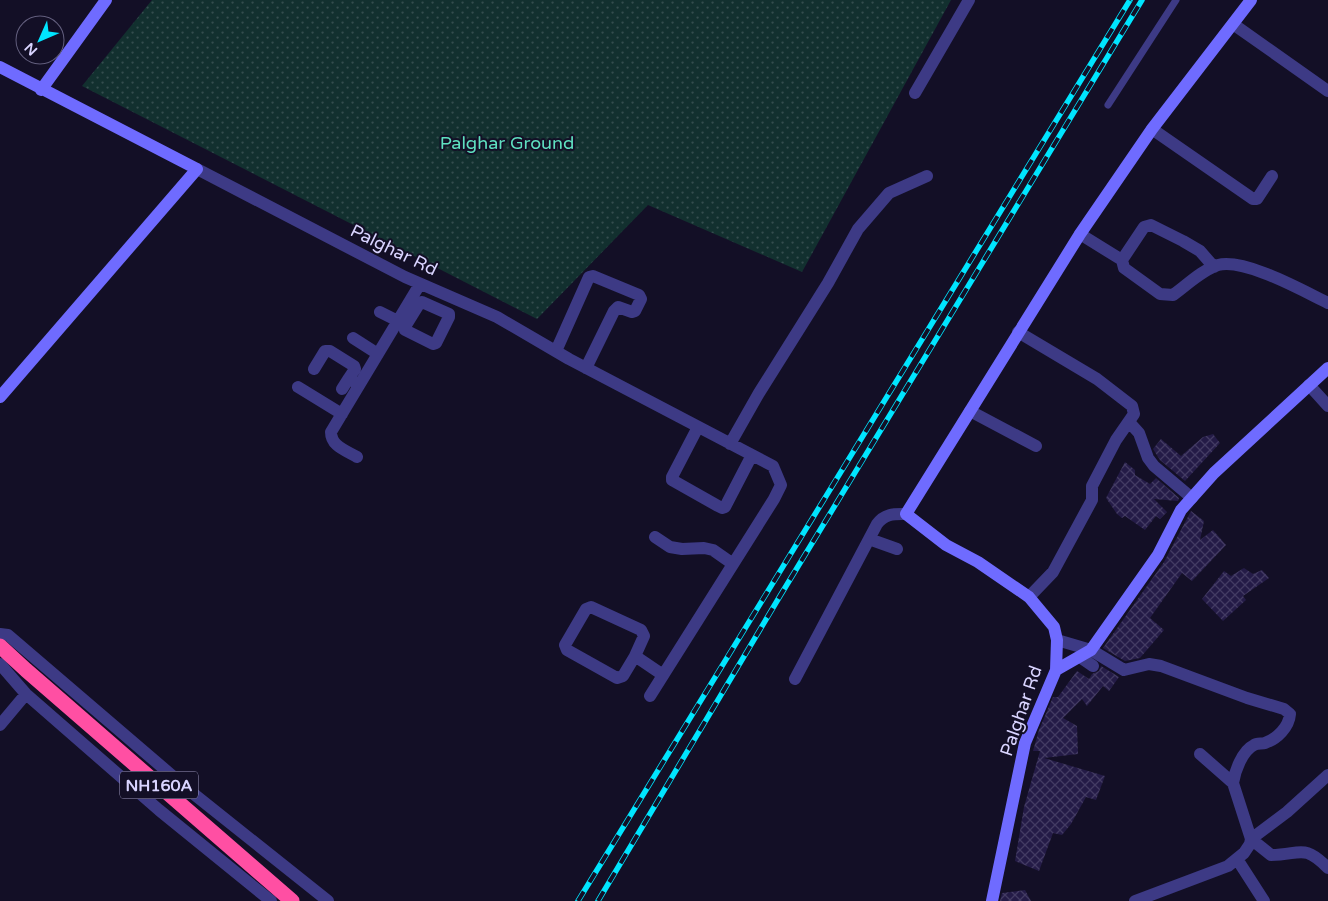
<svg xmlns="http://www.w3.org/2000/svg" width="1328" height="901" viewBox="0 0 1328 901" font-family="'Varela Round',sans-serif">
<defs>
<pattern id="park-dots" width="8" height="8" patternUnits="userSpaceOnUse" patternTransform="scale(1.25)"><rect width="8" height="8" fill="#12302f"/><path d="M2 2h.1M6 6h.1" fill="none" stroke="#344d4e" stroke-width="1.8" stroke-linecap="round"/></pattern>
<pattern id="building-cross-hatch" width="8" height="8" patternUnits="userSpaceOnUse" patternTransform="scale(1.25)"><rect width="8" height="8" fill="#241b47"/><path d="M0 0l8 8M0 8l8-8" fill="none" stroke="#433b63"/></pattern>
</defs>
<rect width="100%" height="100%" fill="#130f26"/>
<path fill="url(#park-dots)" d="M152 0H951L802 272 648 205 537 319 82 86Z"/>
<path fill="url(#building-cross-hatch)" d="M1213 434 1220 443 1185 481 1160 460 1153 449 1161 439 1181 456 1203 437Z
M1125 462 1135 470V475L1150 484 1156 478 1179 498 1178 501 1154 499 1167 512 1160 519 1156 516 1145 530 1125 516 1122 518 1117 514 1106 498Z
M1191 511 1204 521 1200 540 1213 530 1226 545 1192 581 1182 573 1150 618 1164 630 1140 658 1125 661 1103 648 1164 562Z
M1244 568 1253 574 1262 570 1269 578 1243 596 1246 600 1223 621 1202 599 1224 571 1231 576Z
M1101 666 1119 677 1109 691 1103 686 1087 706 1082 699 1063 718 1077 726 1078 754 1044 758 1105 776 1096 800 1086 797 1071 824 1062 835 1053 833 1039 871 1015 861 1024 807 1040 751H1033L1039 730 1053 697H1058L1077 671 1089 679 1092 674 1099 671Z
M1025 890 1031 901H1000L1002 893Z"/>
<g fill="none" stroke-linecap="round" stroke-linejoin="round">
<path stroke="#3d3a85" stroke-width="7" d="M1108 105 1176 0"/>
<path stroke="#3d3a85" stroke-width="12" d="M1233 24 1328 91
M915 93 969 0
M1152 129 1253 199H1257L1272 176
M197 169 405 277 497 317 569 359 773 466 781 485 774 499 650 696
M1080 234 1122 260
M1214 267 1200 251 1183 241 1151 225 1144 227 1122 260 1124 268 1160 294 1173 295C1187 285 1202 270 1218 265 1245 258 1303 291 1328 303
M380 312 406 325 405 330 433 344 436 343 449 317V314L422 302 419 304 406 325
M1018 332 1097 379 1132 406 1134 414 1116 440 1092 486V500L1053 572 1029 597
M353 338 378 354
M556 351 589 277 593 276 639 295 641 299 635 311 632 312 618 307 614 311 586 368
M314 369 325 351H330L354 366 355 369 349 378 359 385
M1309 385 1328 406
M298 387 342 414
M342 389 349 378
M970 411 1036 446
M1129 422 1139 433 1148 458 1154 466 1192 498
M698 427 672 477V480L718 506 722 508 725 507 752 455
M730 444 759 393 828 283 858 229 889 193 927 176
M357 457C345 450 331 446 331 432L420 284
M655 537 670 547 682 549 704 548 713 550 733 564
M869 539 897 549
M0 634 8 635 190 791 328 901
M1057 640 1091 650 1124 670 1149 664 1161 666 1247 698 1284 709 1290 714C1289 727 1277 739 1265 743 1262 744 1257 743 1254 745 1242 751 1235 771 1233 783L1251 839 1250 844 1244 853 1228 866 1135 901
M635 656 644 636 641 630 591 607 586 609 565 645 567 650 617 678 623 676 635 656 663 675
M1080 657 1093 666
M0 664 26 694 159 810 271 901
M795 679 877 524C885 513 895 514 906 514
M0 725 26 694
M1200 754 1233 783
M1328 775 1287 812 1251 839 1271 855C1301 855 1303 843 1328 868
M1237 859 1264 901"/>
<path stroke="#6f6bff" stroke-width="12" d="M0 67 197 169 0 397
M41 90 106 0
M1056 670 1091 650 1158 555 1181 510 1214 473 1328 368
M992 901 1025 743 1056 670 1057 640 1054 627 1029 597 978 562 946 545 906 514 1080 234 1152 129 1251 0"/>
<path stroke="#ff4fa3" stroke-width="15" d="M0 646 26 670 292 901"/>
<defs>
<path id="rail" d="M578 901 1130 0
M598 901 780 596 1142 0"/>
</defs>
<use href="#rail" stroke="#00e5ff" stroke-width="5.5"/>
<use href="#rail" stroke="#130f26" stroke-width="4" stroke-dasharray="11" stroke-linecap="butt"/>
</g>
<g text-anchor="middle" stroke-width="4" stroke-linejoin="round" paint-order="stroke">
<rect fill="#130f26" stroke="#9e99be" stroke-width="1" x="120" y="771.5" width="78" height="27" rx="4"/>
<g font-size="16" font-weight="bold" fill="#d9d4ff">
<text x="159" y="791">NH160A</text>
</g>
<g font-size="18" fill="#5fe0c0" stroke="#130f26">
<text x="507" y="149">Palghar Ground</text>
</g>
<g font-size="18" fill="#d9d4ff" stroke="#130f26">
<text transform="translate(394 250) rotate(26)" y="6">Palghar Rd</text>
<text transform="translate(1021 711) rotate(-71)" y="6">Palghar Rd</text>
</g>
</g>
<g transform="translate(40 40) rotate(225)"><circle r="24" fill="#130f26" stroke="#625e7d"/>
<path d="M0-4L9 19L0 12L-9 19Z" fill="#00e5ff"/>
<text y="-8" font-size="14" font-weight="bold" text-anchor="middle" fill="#d9d4ff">N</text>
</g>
</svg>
